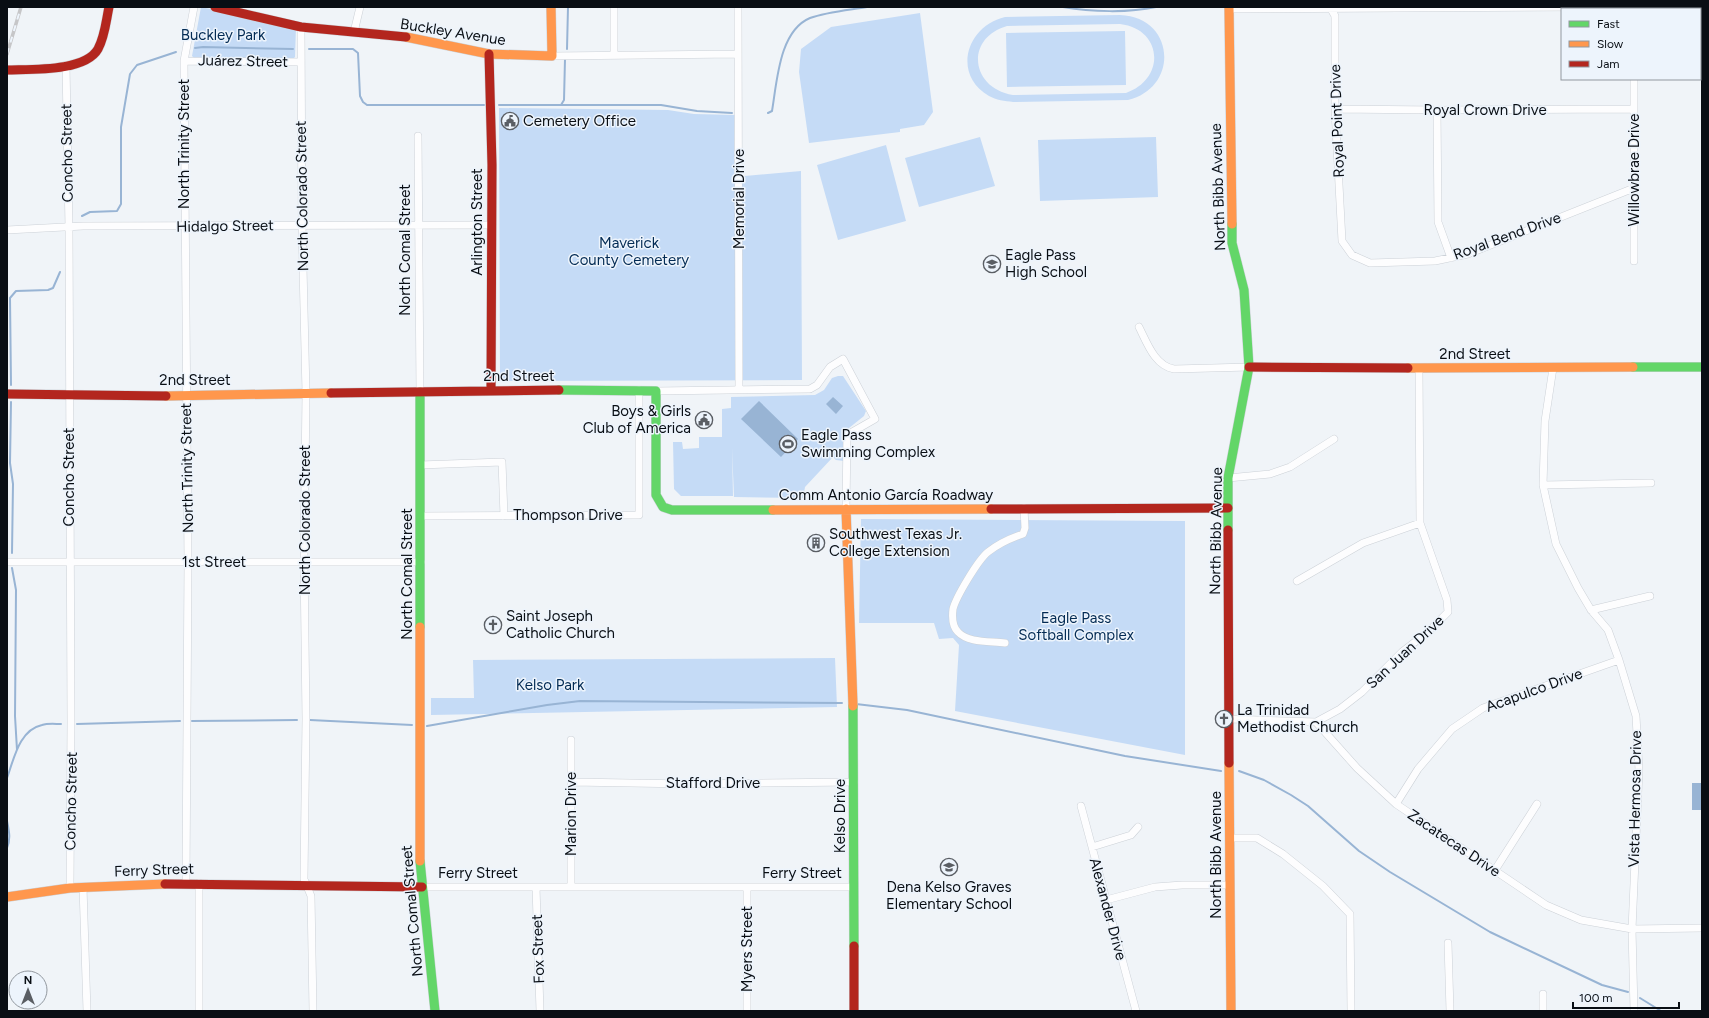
<svg xmlns="http://www.w3.org/2000/svg" width="1709" height="1018" viewBox="0 0 1709 1018" font-family="Figtree,sans-serif">
<rect width="100%" height="100%" fill="#f0f4f8"/>
<path fill="#c5dbf6" fill-rule="evenodd" d="M201 7 296 27 295 57 293 59 194 58 192 56Z
M920 13 933 112 924 125 900 129V132L809 143 799 72 801 49 831 27Z
M1120 15C1175 17 1180 87 1128 100L1013 102C1005 101 996 100 989 96 952 75 966 26 1005 17ZM1120 24C1163 29 1166 79 1126 93L1013 95C970 88 965 38 1007 26Z
M1125 31 1126 85 1007 87 1006 33Z
M499 108 668 110 694 114 735 115 734 177 801 171 802 380 500 381Z
M980 137 995 186 919 207 905 158Z
M1156 137 1158 197 1040 201 1038 140Z
M886 145 906 221 838 240 817 165Z
M838 376H843L866 411 864 416 844 432V461L836 460 833 457 805 487 803 498 734 497 732 448 733 496H681L674 489 673 442H682L683 449 699 448V437H722V409L731 408V397L815 395 824 390 832 378Z
M861 519 1185 521V755L955 711 959 645 953 638 939 639 934 623H859Z
M835 658 837 707 431 715V698H474L473 660Z"/>
<path fill="#98b4d4" d="M833 397 843 406 836 414 826 404Z
M759 401 798 439 781 457 741 419Z
M1692 783H1702V810H1692Z"/>
<g fill="none" stroke-linecap="round" stroke-linejoin="round">
<path stroke="#98b4d4" stroke-width="2" d="M1063 7C1091 12 1129 13 1156 7
M195 48 203 47 293 49
M309 49H353L358 53 360 96 363 102 367 105H484
M567 49 568 7
M499 105H661L697 111 732 113
M561 105 564 100 565 59
M768 113 772 111C777 82 779 31 810 18 826 12 849 10 867 7
M82 216 90 212 117 211 121 204V127L130 74 137 65 176 52
M11 385 10 298 16 291 48 290 53 288 60 272
M11 402 10 463 13 484 12 553
M12 568 16 590 15 716 17 750
M856 704 907 710 1125 756 1221 771
M310 720 412 725
M192 721 297 720
M77 724 180 721
M427 726 547 705 580 701 842 703
M1239 771 1264 780 1291 795 1308 806 1359 851 1390 872 1490 932 1602 985 1628 992
M7 778C14 759 19 730 42 725 48 723 55 724 61 724
M7 821C9 831 11 838 7 848
M1640 998 1661 1011"/>
<defs>
<path id="street" d="M614 7V55
M738 7 739 390
M1330 7 1335 16V109L1342 241 1352 255 1370 263 1435 261 1468 254 1634 188
M1618 7 1625 9
M1229 9 1576 7
M301 27 302 225 306 393 304 561 306 719 304 879 311 896 313 1011
M354 32 360 7
M552 56 738 54
M184 61 301 62
M66 65 69 228 71 722 70 888
M1634 79V261
M1335 109 1437 110 1634 109
M1437 110 1438 222 1451 258
M418 136 420 392
M7 230 83 226 492 225
M1139 327C1147 343 1155 366 1174 369L1249 367
M1553 368 1545 421 1543 485 1556 544 1578 588 1591 610 1608 630 1619 660 1636 716 1639 770 1632 929 1634 1011
M656 391 810 389 817 385 830 367 843 359 875 419 847 435 846 509
M420 465 502 462 504 516
M1228 478 1270 474 1290 467 1334 439
M1543 485 1651 483
M421 516 639 515V390
M7 562H421
M1297 581 1363 543 1420 523
M1591 610 1650 596
M1005 643C990 641 968 643 958 632 952 626 952 617 953 609 956 597 978 560 988 552 998 544 1011 538 1023 534L1025 528 1024 508
M1230 719 1316 722 1357 768 1396 804 1546 905 1581 920 1632 929 1702 928
M1316 722 1340 709 1362 692 1402 652 1428 632 1448 612 1447 600 1420 523 1419 368
M572 782 689 784 854 782
M1396 804 1418 769 1452 729 1483 708 1619 660
M1081 806 1136 1011
M1230 838H1257L1283 854 1323 886 1350 914 1351 1011
M1092 847 1131 835 1138 827
M1495 870 1537 804
M186 883 188 562 184 61 194 7
M199 883V1011
M83 887 87 1011
M422 887H854
M536 887 540 1011
M571 887V740
M1106 900 1155 887 1182 885H1229
M1448 943 1450 1011
M1543 994V1011
M747 1011V887"/>
<path id="fast" d="M1633 367H1702
M559 390 656 391V495L663 507 672 510H773
M420 392V627
M1228 530V478L1249 367 1244 290 1232 243V224
M853 706 854 946
M420 861 435 1011"/>
<path id="slow" d="M1229 7 1232 224
M406 37 489 54 552 56 551 7
M1408 368 1633 367
M166 396 331 393
M846 509 853 706
M773 510 991 509
M420 627V861
M1229 763 1231 1011
M7 897 70 888 165 884"/>
<path id="jam" d="M215 7 301 27 406 37
M489 54 492 165 491 390
M7 70C30 69 85 72 98 49 105 36 106 21 109 7
M1249 367 1408 368
M331 393 559 390
M7 394 166 396
M991 509 1228 508
M1228 530 1229 763
M165 884 422 887
M854 946V1011"/>
</defs>
<use href="#street" stroke="#ccd1d7" stroke-width="8"/>
<use href="#fast" stroke="#ccd1d7" stroke-width="10"/>
<use href="#slow" stroke="#ccd1d7" stroke-width="10"/>
<use href="#jam" stroke="#ccd1d7" stroke-width="10"/>
<use href="#street" stroke="#fdfdfe" stroke-width="7"/>
<use href="#fast" stroke="#63d668" stroke-width="9"/>
<use href="#slow" stroke="#ff974d" stroke-width="9"/>
<use href="#jam" stroke="#b3261e" stroke-width="9"/>
<defs>
<path id="rail" d="M7 54 21 7"/>
</defs>
<use href="#rail" stroke="#c6c6c8" stroke-width="3.5"/>
<use href="#rail" stroke="#edf4fc" stroke-width="2" stroke-dasharray="6" stroke-linecap="butt"/>
</g>
<defs>
<symbol id="civic-ring" viewBox="-11 -11 22 22"><circle r="9.5" fill="#edf4fc" stroke="#5a5e64" stroke-width="1.5"/><path d="M-.6-6.5H3V-4.5H.6V-3L4-1V1h2V6H-6V1h2V-1L-.6-3ZM-1.2 2.5V6h2.4V2.5Z" fill="#5a5e64"/></symbol>
<symbol id="school-ring" viewBox="-11 -11 22 22"><circle r="9.5" fill="#edf4fc" stroke="#5a5e64" stroke-width="1.5"/><path d="M0-5L7-2L0 1L-7-2ZM-4 1L0 2.5L4 1V4Q0 6-4 4Z" fill="#5a5e64"/></symbol>
<symbol id="stadium-ring" viewBox="-11 -11 22 22"><circle r="9.5" fill="#edf4fc" stroke="#5a5e64" stroke-width="1.5"/><path d="M0-5a6.5 5 0 1 0 0 10a6.5 5 0 1 0 0-10ZM-3.5-1.8h7v3.6h-7Z" fill="#5a5e64"/></symbol>
<symbol id="building-ring" viewBox="-11 -11 22 22"><circle r="9.5" fill="#edf4fc" stroke="#5a5e64" stroke-width="1.5"/><path d="M-4-6H4V6H1V3H-1V6H-4ZM-2.5-4.3h1.7v1.8h-1.7ZM.8-4.3h1.7v1.8H.8ZM-2.5-1h1.7V.8h-1.7ZM.8-1h1.7V.8H.8Z" fill="#5a5e64"/></symbol>
<symbol id="church-ring" viewBox="-11 -11 22 22"><circle r="9.5" fill="#edf4fc" stroke="#5a5e64" stroke-width="1.5"/><path d="M-1.2-6h2.4v3.5h3.3v2.4h-3.3V6h-2.4V-.1h-3.3v-2.4h3.3Z" fill="#5a5e64"/></symbol>
</defs>
<g fill-rule="evenodd">
<use href="#civic-ring" x="500" y="111" width="20" height="20"/>
<use href="#school-ring" x="982" y="254" width="20" height="20"/>
<use href="#civic-ring" x="694" y="410" width="20" height="20"/>
<use href="#stadium-ring" x="778" y="434" width="20" height="20"/>
<use href="#building-ring" x="806" y="533" width="20" height="20"/>
<use href="#church-ring" x="483" y="615" width="20" height="20"/>
<use href="#church-ring" x="1214" y="709" width="20" height="20"/>
<use href="#school-ring" x="939" y="857" width="20" height="20"/>
</g>
<g text-anchor="middle" stroke-width="3" stroke-linejoin="round" paint-order="stroke">
<g font-size="15" fill="#090e14" stroke="#edf4fc">
<text transform="translate(453 32) rotate(9)" y="5">Buckley Avenue</text>
<text transform="translate(243 61) rotate(1)" y="5">Juárez Street</text>
<text x="1485" y="115">Royal Crown Drive</text>
<text transform="translate(1337 121) rotate(-92)" y="5">Royal Point Drive</text>
<text transform="translate(184 144) rotate(-90)" y="5">North Trinity Street</text>
<text transform="translate(67 153) rotate(-91)" y="5">Concho Street</text>
<text transform="translate(1634 170) rotate(-90)" y="5">Willowbrae Drive</text>
<text transform="translate(1218 187) rotate(-92)" y="5">North Bibb Avenue</text>
<text transform="translate(302 196) rotate(-91)" y="5">North Colorado Street</text>
<text transform="translate(739 199) rotate(-90)" y="5">Memorial Drive</text>
<text transform="translate(477 222) rotate(-90)" y="5">Arlington Street</text>
<text transform="translate(225 226) rotate(-1)" y="5">Hidalgo Street</text>
<text transform="translate(1507 236) rotate(-20)" y="5">Royal Bend Drive</text>
<text transform="translate(405 250) rotate(-90)" y="5">North Comal Street</text>
<text x="1475" y="359">2nd Street</text>
<text x="519" y="381">2nd Street</text>
<text x="195" y="385">2nd Street</text>
<text transform="translate(187 468) rotate(-91)" y="5">North Trinity Street</text>
<text transform="translate(69 477) rotate(-90)" y="5">Concho Street</text>
<text x="886" y="500">Comm Antonio García Roadway</text>
<text x="568" y="520">Thompson Drive</text>
<text transform="translate(305 520) rotate(-90)" y="5">North Colorado Street</text>
<text transform="translate(1216 531) rotate(-89)" y="5">North Bibb Avenue</text>
<text x="214" y="567">1st Street</text>
<text transform="translate(407 574) rotate(-90)" y="5">North Comal Street</text>
<text transform="translate(1405 652) rotate(-43)" y="5">San Juan Drive</text>
<text transform="translate(1534 690) rotate(-20)" y="5">Acapulco Drive</text>
<text x="713" y="788">Stafford Drive</text>
<text transform="translate(1635 799) rotate(-89)" y="5">Vista Hermosa Drive</text>
<text transform="translate(71 801) rotate(-89)" y="5">Concho Street</text>
<text transform="translate(571 814) rotate(-90)" y="5">Marion Drive</text>
<text transform="translate(840 816) rotate(-90)" y="5">Kelso Drive</text>
<text transform="translate(1454 843) rotate(34)" y="5">Zacatecas Drive</text>
<text transform="translate(1216 855) rotate(-90)" y="5">North Bibb Avenue</text>
<text transform="translate(154 870) rotate(-2)" y="5">Ferry Street</text>
<text x="478" y="878">Ferry Street</text>
<text x="802" y="878">Ferry Street</text>
<text transform="translate(1108 909) rotate(75)" y="5">Alexander Drive</text>
<text transform="translate(412 911) rotate(-95)" y="5">North Comal Street</text>
<text transform="translate(538 949) rotate(-92)" y="5">Fox Street</text>
<text transform="translate(747 949) rotate(-90)" y="5">Myers Street</text>
</g>
<g font-size="15" fill="#032b54" stroke="#edf4fc">
<text x="223" y="40">Buckley Park</text>
<text x="629" y="248">Maverick<tspan x="629" dy="17">County Cemetery</tspan></text>
<text x="1076" y="623">Eagle Pass<tspan x="1076" dy="17">Softball Complex</tspan></text>
<text x="550" y="690">Kelso Park</text>
</g>
<g font-size="15" fill="#090e14" stroke="#edf4fc" text-anchor="start">
<text x="523" y="126">Cemetery Office</text>
<text x="1005" y="260">Eagle Pass<tspan x="1005" dy="17">High School</tspan></text>
<text x="691" y="416" text-anchor="end">Boys &amp; Girls<tspan x="691" dy="17">Club of America</tspan></text>
<text x="801" y="440">Eagle Pass<tspan x="801" dy="17">Swimming Complex</tspan></text>
<text x="829" y="539">Southwest Texas Jr.<tspan x="829" dy="17">College Extension</tspan></text>
<text x="506" y="621">Saint Joseph<tspan x="506" dy="17">Catholic Church</tspan></text>
<text x="1237" y="715">La Trinidad<tspan x="1237" dy="17">Methodist Church</tspan></text>
<text x="949" y="892" text-anchor="middle">Dena Kelso Graves<tspan x="949" dy="17">Elementary School</tspan></text>
</g>
</g>
<rect width="1709" height="1018" fill="none" stroke="#090e14" stroke-width="16"/>
<rect x="1561" y="8" width="140" height="72" fill="#edf4fc" stroke="#92989f"/>
<rect x="1569" y="21" width="20" height="6" fill="#63d668" stroke="#92989f"/>
<text x="1597" y="28" font-size="12" fill="#090e14">Fast</text>
<rect x="1569" y="41" width="20" height="6" fill="#ff974d" stroke="#92989f"/>
<text x="1597" y="48" font-size="12" fill="#090e14">Slow</text>
<rect x="1569" y="61" width="20" height="6" fill="#b3261e" stroke="#92989f"/>
<text x="1597" y="68" font-size="12" fill="#090e14">Jam</text>
<g transform="translate(28 990)"><circle r="19" fill="#edf4fc" stroke="#92989f"/>
<path d="M0-3L7 15L0 10L-7 15Z" fill="#5a5e64"/>
<text y="-6" font-size="11" font-weight="bold" text-anchor="middle" fill="#090e14">N</text>
</g>
<path d="M1573 1002v6h106v-6" fill="none" stroke="#090e14" stroke-width="2"/>
<text x="1579" y="1002" font-size="12" fill="#090e14" stroke="#edf4fc" stroke-width="3" paint-order="stroke">100 m</text>
</svg>
